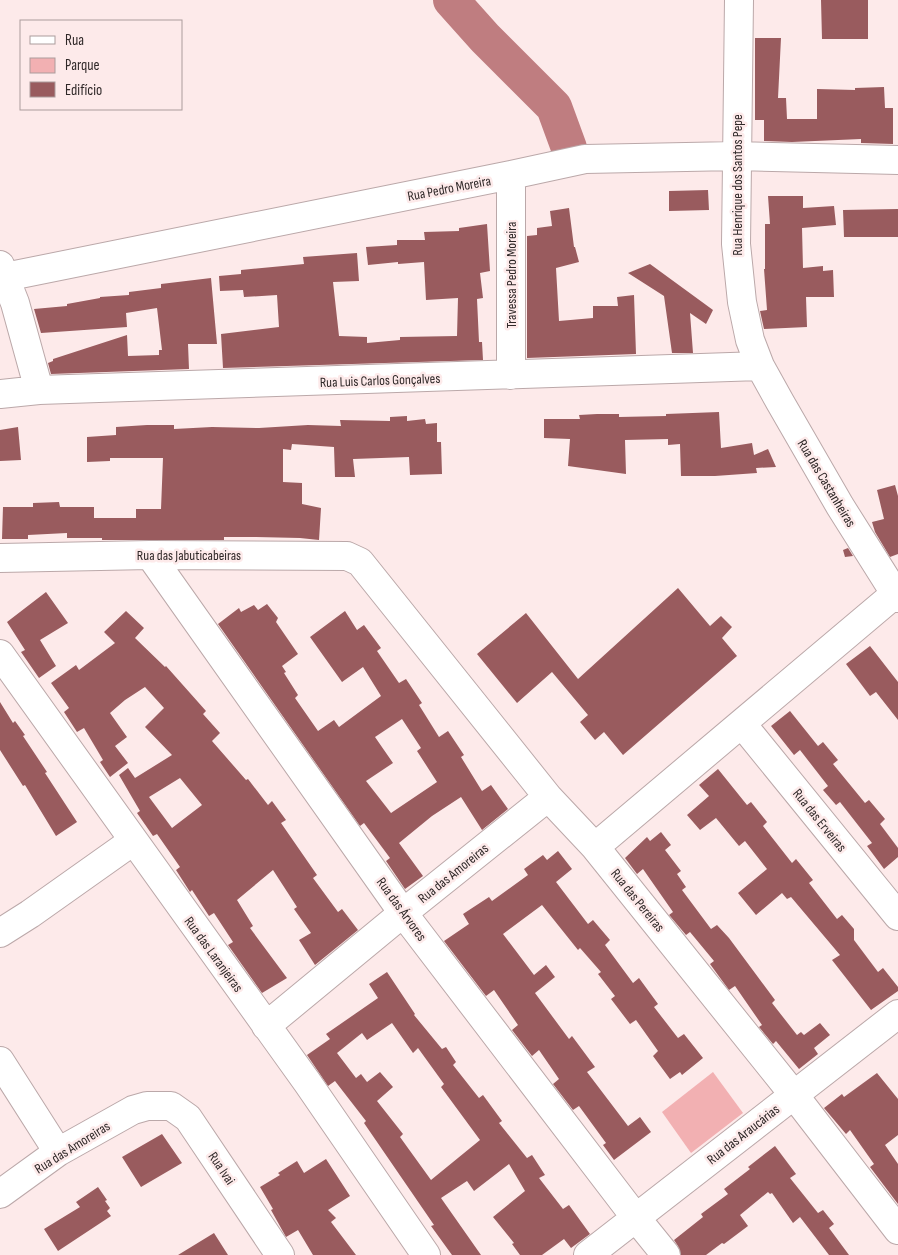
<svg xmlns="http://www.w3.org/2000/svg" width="898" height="1255" viewBox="0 0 898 1255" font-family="'Sofia Sans Condensed',sans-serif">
<rect width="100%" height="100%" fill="#fdeaea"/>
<path fill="#f2b0b2" d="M713 1072 743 1113 691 1153 662 1112Z"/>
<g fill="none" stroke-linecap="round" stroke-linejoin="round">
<path stroke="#bf7d80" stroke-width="36" d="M451 0 485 38 554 107 569 148"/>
</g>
<path fill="#995b5e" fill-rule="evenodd" d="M821 0H868V39H822Z
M755 38H781L778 98H786L787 119H817V89L855 90V88L884 87 885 108H893V144L861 143V139L792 142 764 141V120H755Z
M708 190 709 210 669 211V191Z
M768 196H803V208L834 206 836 225 802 228 803 268 823 266V271L833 270 834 297H806L807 327 764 329 760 311 767 310 764 269H765V224H770Z
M569 208 574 247H575L579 262 556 268 559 321 593 318V306H618L617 297 634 295 636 354 527 358V236L537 235V228L552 226 550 211Z
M898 209V237H844L843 210Z
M487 224 490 271 480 273 483 298 477 299 479 342H482L483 360 223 368 221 334 279 327 277 295 244 297 243 290 220 291 219 276 241 274V270L304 264 303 257 357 253 359 281 333 282 339 336 367 337V343L400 340V337L457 336 458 298 426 300 424 262 398 264V262L368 265 366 247 397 245V240H425L424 232 459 231V228Z
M650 264 713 310 706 324 690 313 693 353H672L664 296 628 273Z
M211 278 217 344H188L189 369 51 374 48 363 53 361V359L127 335 128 356 159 355V350H162L157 308 126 313 127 327 41 333 34 309 67 306V304L100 298V297L129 295V292L161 288V284Z
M719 412 721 448 752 443 754 455 768 449 776 467 756 468 757 473 715 476H681L680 444 668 445V439L625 440 626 474 568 466 570 439 544 438V419H580L579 415 597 414H619V417L666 416V414Z
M407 416V421L425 419 426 424 437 423V442H441L442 474 410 475 409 457 353 459 355 477H335L334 447 292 444 291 450 283 449V482L302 483V504L321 508 319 540 300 538 256 537H224V540H102V538H67V533L28 535V539H2L3 507H33V503L59 502 60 507H94V518H136V509H161L163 458H110V461L87 462V437L116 435V427L147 425H174V429L212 427 259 428 308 425 341 426 340 420 390 421V417Z
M18 427 21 460 0 461V430Z
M895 485 898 496V554L890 557 875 532 872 522 884 519 877 490Z
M848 548 853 556 845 557 843 550Z
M678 588 710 626 721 616 732 627 722 638 737 656 623 755 604 732 595 740 580 722 588 715 552 672 517 703 477 654 526 613 578 679Z
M46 592 68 623 40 640 56 666 39 678 21 652 25 650 7 622Z
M267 604 278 618 276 622 298 654 282 666 286 672 284 673 298 695 295 698 318 731 334 720 339 727 381 696 363 667 342 682 310 637 345 611 357 630 364 625 381 648 377 651 399 683 406 679 422 703 419 705 439 737 448 731 464 755 461 757 482 791 491 785 508 809 482 830 461 797 432 816 399 843 423 876 405 889 386 861 390 858 364 823 360 826 218 624 239 608 241 612 254 605 258 610ZM402 719 421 748 417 751 437 782 391 813 366 781 393 763 375 737Z
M126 611 144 628 135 638 165 667 166 666 206 711 203 714 220 733 212 741 246 780 248 779 268 805 272 801 286 820 281 823 317 875 313 878 338 912 342 909 358 930 315 965 299 940 311 933 294 909 297 907 273 870 237 900 253 926 250 928 287 978 262 993 228 945 233 942 214 913 209 916 192 890 190 892 176 870 180 867 157 834 153 836 137 813 140 811 119 775 128 768 135 778 172 755 145 727 164 708 145 687 125 700 110 713 127 737 115 746 128 763 110 777 100 762 103 760 84 728 77 732 64 712 69 708 51 683 76 665 79 670 115 643 104 632ZM180 778 202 805 172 828 149 797Z
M870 646 898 682V720L876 692 870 696 846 664Z
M0 702 13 723 15 721 25 735 23 736 47 772 45 773 77 822 56 836 25 785 23 786 0 750Z
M790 711 818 746 823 742 838 760 833 764 865 803 869 800 885 819 880 824 898 848V857L884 869 867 846 872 843 840 802 836 805 823 790 828 786 800 750 794 755 771 726Z
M718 769 747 805 751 802 767 822 763 826 792 863 796 859 813 880 809 883 837 919 842 915 854 929V940L878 972 883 968 898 987V991L871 1010 832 960 840 955 791 897 787 899 782 893 756 915 738 893 767 869 745 841 739 846 716 818 700 830 687 815 709 796 699 785Z
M661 832 671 845 665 850 681 871 677 874 686 887 682 890 711 929 717 925 729 938 775 1000 772 1003 797 1035 801 1032 804 1035 820 1023 830 1035 814 1048 818 1054 799 1069 776 1041 773 1044 759 1027 762 1025 735 986 729 990 718 975 710 964 714 961 690 932 686 935 670 916 669 915 673 912 643 869 637 874 625 858 647 837 650 841Z
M558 851 572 869 556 882 588 924 593 920 610 940 605 945 633 983 639 978 658 1004 654 1007 678 1038 684 1034 703 1058 682 1075 680 1072 670 1079 653 1056 658 1051 636 1020 630 1024 611 999 615 996 598 974 601 972 580 948 578 950 542 905 503 934 534 975 546 965 555 977 535 993 569 1039 572 1036 595 1067 587 1072 628 1126 640 1117 651 1132 614 1160 603 1145 606 1143 579 1106 573 1110 553 1084 559 1079 539 1050 532 1056 512 1030 518 1025 494 990 486 996 444 941 469 924 463 914 489 897 492 901 528 875 524 869 543 855 547 860Z
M387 972 415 1014 414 1015 442 1049 446 1047 456 1062 453 1065 479 1098 483 1095 502 1121 499 1123 527 1158 532 1155 545 1175 539 1178 563 1209 569 1205 590 1234 571 1248 564 1239 542 1255H520L512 1244 514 1243 493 1217 525 1191 509 1164 474 1191 467 1181 441 1198 481 1255H452L431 1226 434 1225 364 1123 366 1121 335 1081 328 1086 307 1055 330 1039 326 1034 378 998 369 984ZM392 1023 413 1053 418 1048 444 1084 441 1087 480 1140 431 1180 400 1137 403 1134 377 1101 393 1087 380 1072 367 1082 361 1074 356 1078 337 1053 362 1033 367 1040Z
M877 1073 898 1099V1135L885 1145 898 1164V1204L870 1167 874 1164 850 1130 846 1134 824 1108 842 1094 844 1097Z
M162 1134 182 1163 141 1187 122 1157Z
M775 1146 796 1174 790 1178 818 1213 823 1210 834 1224 829 1228 849 1255H829L800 1217 793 1223 772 1193 770 1194 768 1192 740 1215 748 1226 724 1244 722 1243 706 1255H681L678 1246 674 1240 703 1217 701 1214 728 1194 724 1189 750 1169 748 1167Z
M326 1159 350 1196 328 1210 336 1218 331 1222 356 1255H313L298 1230 286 1237 271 1210 273 1209 260 1187 280 1175 278 1173 297 1161 304 1173Z
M98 1187 107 1200 105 1201 110 1208 107 1211 111 1216 58 1251 44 1229 80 1207 76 1202Z
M214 1233 228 1255H178Z"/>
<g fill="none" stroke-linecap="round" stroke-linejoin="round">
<defs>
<path id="minor" d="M739 0 736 244 742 302 750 340 760 366 780 402 840 506 898 598
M0 265 15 303 39 390
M5 277 511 175 585 159 736 156 898 160
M511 375V175
M0 394 39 390 760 366
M150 555 403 913 636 1218 666 1255
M0 558 150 555 347 556 360 562 548 797 595 847 794 1095 898 1230
M0 654 307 1082 426 1255
M742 724 898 916
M595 847 895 594
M0 933 30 914 133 841
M266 1026 403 913 548 797
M0 1061 58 1152
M0 1194 58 1152 133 1110 147 1106H171L188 1118 280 1255
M588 1255 898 1014"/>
</defs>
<use href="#minor" stroke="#bba8a9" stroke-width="30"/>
<use href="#minor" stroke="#fff" stroke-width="28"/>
</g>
<g text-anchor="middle" stroke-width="5" stroke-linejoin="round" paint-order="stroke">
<g font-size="14" fill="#2f2828" stroke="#fdeaea">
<text transform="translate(737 185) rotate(-90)" y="5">Rua Henrique dos Santos Pepe</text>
<text transform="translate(449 188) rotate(-11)" y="5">Rua Pedro Moreira</text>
<text transform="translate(511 275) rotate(-90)" y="5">Travessa Pedro Moreira</text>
<text transform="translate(380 380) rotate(-2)" y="5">Rua Luis Carlos Gonçalves</text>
<text transform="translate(827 483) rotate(59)" y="5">Rua das Castanheiras</text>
<text x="189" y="560">Rua das Jabuticabeiras</text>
<text transform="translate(820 820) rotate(51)" y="5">Rua das Erveiras</text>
<text transform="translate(453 873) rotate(-39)" y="5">Rua das Amoreiras</text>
<text transform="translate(638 900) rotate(51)" y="5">Rua das Pereiras</text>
<text transform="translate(402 909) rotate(54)" y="5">Rua das Árvores</text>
<text transform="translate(214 954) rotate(54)" y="5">Rua das Laranjeiras</text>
<text transform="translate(743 1134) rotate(-38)" y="5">Rua das Araucárias</text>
<text transform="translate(72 1147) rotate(-32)" y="5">Rua das Amoreiras</text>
<text transform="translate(222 1168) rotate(56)" y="5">Rua Ivai</text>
</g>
</g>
<rect x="20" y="20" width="162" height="90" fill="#fdeaea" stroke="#ab9c9c"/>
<rect x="30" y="36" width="25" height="8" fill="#ffffff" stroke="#ab9c9c"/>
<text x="65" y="45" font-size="15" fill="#2f2828">Rua</text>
<rect x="30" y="58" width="25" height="15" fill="#f2b0b2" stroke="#ab9c9c"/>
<text x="65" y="70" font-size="15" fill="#2f2828">Parque</text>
<rect x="30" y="82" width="25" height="15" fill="#995b5e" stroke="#ab9c9c"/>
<text x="65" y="95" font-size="15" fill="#2f2828">Edifício</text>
</svg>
